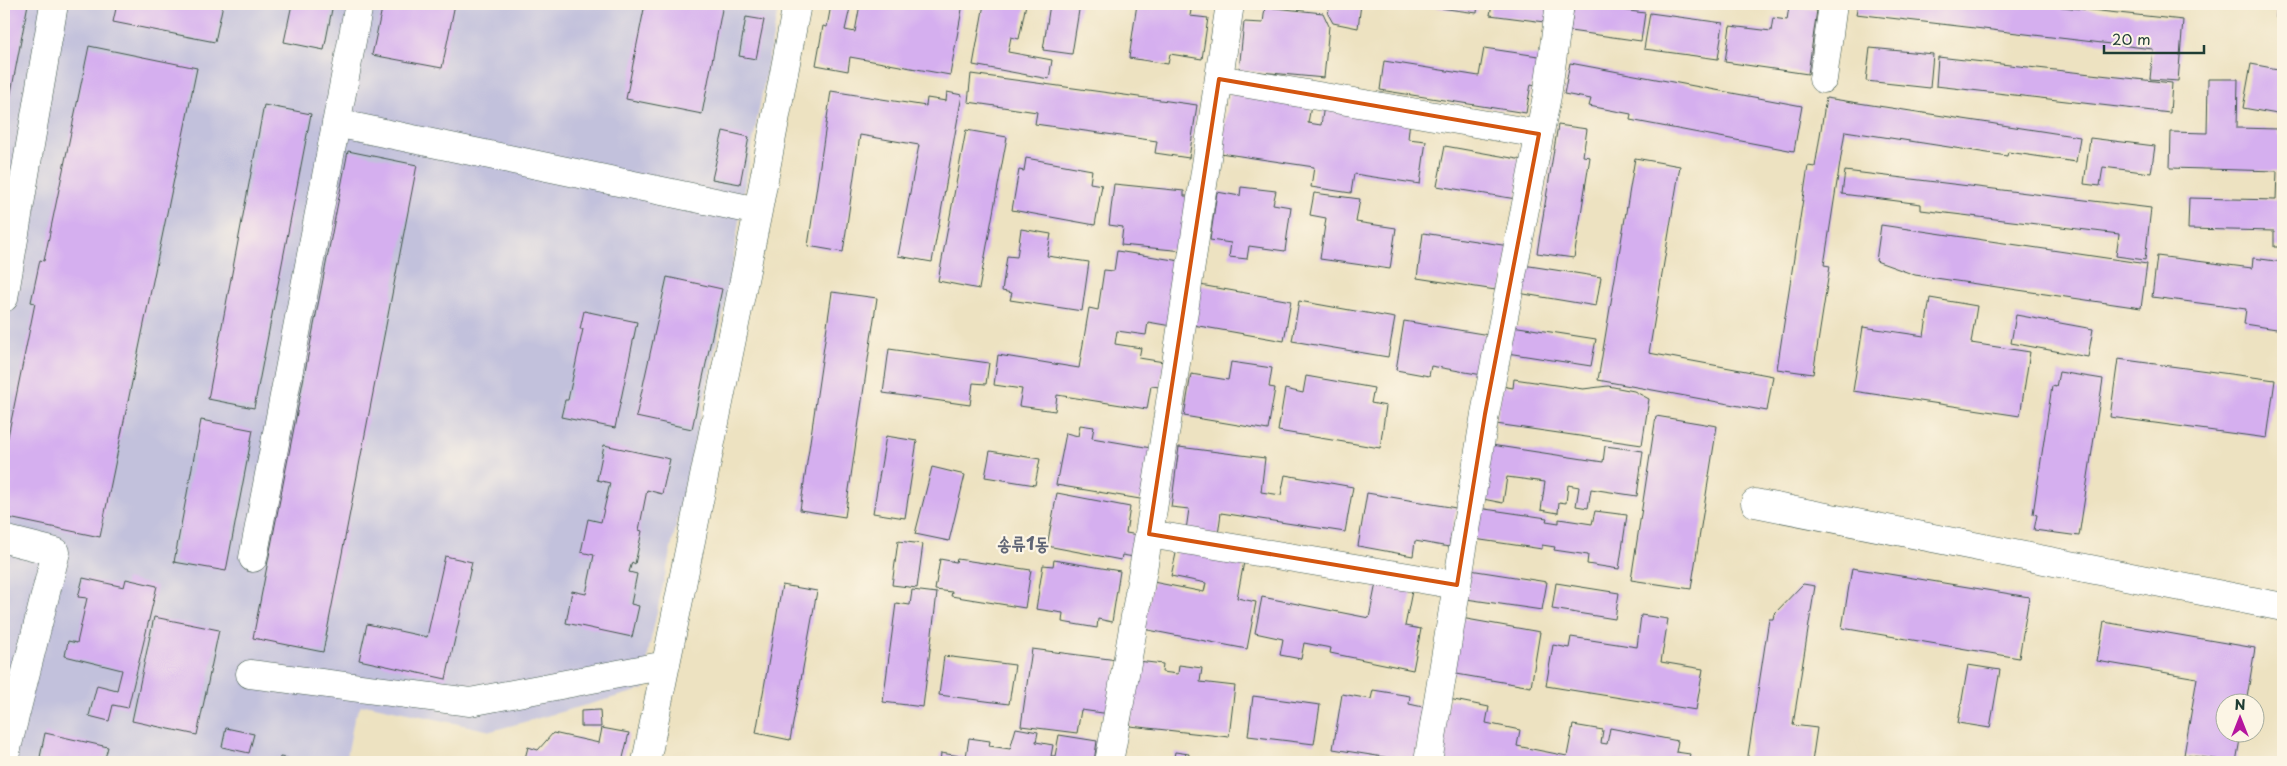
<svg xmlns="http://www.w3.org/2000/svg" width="2287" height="766" viewBox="0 0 2287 766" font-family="'Playpen Sans','Poor Story',sans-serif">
<rect width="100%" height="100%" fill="#fcf5e5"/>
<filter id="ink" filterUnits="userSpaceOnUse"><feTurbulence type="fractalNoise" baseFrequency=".02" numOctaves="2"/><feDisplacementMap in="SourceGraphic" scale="10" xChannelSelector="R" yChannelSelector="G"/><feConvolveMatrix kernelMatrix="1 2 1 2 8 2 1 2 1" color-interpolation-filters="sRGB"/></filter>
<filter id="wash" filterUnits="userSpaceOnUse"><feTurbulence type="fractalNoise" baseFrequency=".0096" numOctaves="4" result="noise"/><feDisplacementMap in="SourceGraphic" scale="20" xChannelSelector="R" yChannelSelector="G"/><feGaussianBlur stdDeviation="1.12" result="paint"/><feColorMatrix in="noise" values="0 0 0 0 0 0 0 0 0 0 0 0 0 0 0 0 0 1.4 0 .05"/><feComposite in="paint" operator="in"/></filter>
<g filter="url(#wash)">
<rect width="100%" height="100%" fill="#ede2c1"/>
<path fill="#c2c1dc" d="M4 4H779L743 194 729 287 649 648 645 689 491 731 370 705 361 706 354 719 346 762H138L113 757 112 762H4Z"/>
<g id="blocks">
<path fill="#d5afef" d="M4 4H28L5 124H4Z
M117 4H223L215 42 113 22Z
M292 4H333L324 50 284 42Z
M383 4H455L442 68 372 55Z
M645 4H679L692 6V4H723L702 114 626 99Z
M860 4H963L950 75 850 57 848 71 816 65 823 26 827 27 831 5 850 8 845 30 855 32Z
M984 4H1026L1019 39 1011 37 1008 52 1052 60 1049 79 973 65Z
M1050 4H1080L1072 54 1043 50Z
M1137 4H1192L1190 16 1208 18 1202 59 1170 54 1168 64 1129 58Z
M1330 4H1361L1358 28 1333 23 1328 14Z
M1410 4H1478L1477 13Z
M1492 4H1555L1552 23 1490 15Z
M1574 4 1645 13 1641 41 1570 31Z
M1858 4H2035L2183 20 2178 81 2150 79 2153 49 1856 14Z
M2277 4H2283V19L2276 18Z
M1789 6 1817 10 1808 74 1725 62 1730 26 1771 31 1773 18 1787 20Z
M1265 7 1323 13 1329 26 1324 78 1239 70 1244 22 1263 23Z
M1650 13 1723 23 1718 59 1644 49Z
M746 17 764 20 756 59 739 56Z
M89 46 197 68 100 537 4 517V456L35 303 31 302 40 260 44 261Z
M1484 48 1545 57 1540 86 1531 84 1526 113 1380 90 1384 61 1479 76Z
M1870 48 1933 54 1930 88 1866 81Z
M1938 57 2172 83 2170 113 1936 86Z
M1570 63 1802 106 1794 151 1630 120 1631 114 1589 106 1591 99 1564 94Z
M2251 64 2283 70V115L2243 108Z
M971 74 1197 105 1189 158 1155 153 1157 141 1035 124 1037 112 968 102Z
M2208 79H2238L2237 128 2278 129V135H2283V247H2274V231L2188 229 2189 198 2276 200 2277 171 2170 168 2171 132 2207 133Z
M831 91 926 106 927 98 946 101 947 92 962 95 932 262 898 256 919 145 860 135 843 252 808 246Z
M1230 93 1311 106 1308 123 1321 125 1324 106 1410 120 1408 139 1426 141 1420 184 1354 174 1351 193 1311 187 1314 167 1220 153Z
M1826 98 2080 137 2076 162 2008 152 2007 156 1845 131 1824 265 1830 266 1813 374 1777 369 1808 166 1815 167Z
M264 105 311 114 254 408 208 399Z
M1558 125 1587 129 1583 156 1590 157 1574 258 1537 253Z
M966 130 1007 137 979 289 938 281Z
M723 131 749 137 740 184 712 179Z
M2090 138 2155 146 2151 173 2103 167 2100 186 2084 184Z
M1445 146 1523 160 1516 199 1437 186Z
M348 151 417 165 323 652 253 638Z
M1026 158 1092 170 1090 183 1102 185 1095 225 1012 210 1019 170 1024 171Z
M1635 158 1680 166 1649 353 1773 376 1767 411 1598 380Z
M1845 171 2151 208 2145 260 2116 256 2119 234 1921 210V204L1842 194Z
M1114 184 1184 191V196H1190L1184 251 1121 245 1123 227 1109 225Z
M1241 187 1276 191 1273 204 1291 207 1285 251 1249 246 1247 259 1229 257 1231 243 1210 240 1217 192 1240 196Z
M1314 193 1360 199 1356 222 1396 228 1390 269 1320 259 1326 218 1310 215Z
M1881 225 2147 264 2141 308 1915 275 1876 261Z
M1021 229 1051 234 1047 256 1089 262 1082 311 1010 300 1012 293 1002 291 1007 256 1017 257Z
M1423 233 1509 246 1502 291 1417 278Z
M1117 251 1180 261 1171 326 1148 322 1146 335 1117 331 1115 344 1141 348 1139 358 1164 362 1160 387 1151 386 1147 409 1057 395 1055 411 1019 406 1022 389 994 385 998 355 1079 368 1089 308 1098 310 1104 270 1114 271Z
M2157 256 2252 268 2253 258 2283 262 2279 310 2283 311V330L2244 324 2246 309 2152 297Z
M1523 265 1601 277 1596 306 1518 293Z
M667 277 722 289 692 429 636 417Z
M1200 285 1291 301 1284 341 1193 325Z
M832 292 877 298 845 517 800 510Z
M1930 298 1977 306 1971 343 2030 352 2020 416 1853 391 1863 327 1924 336Z
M1299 301 1395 318 1388 357 1292 341Z
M584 311 637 322 615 428 561 417 565 400H568L583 329H580Z
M2016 315 2093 329 2088 357 2011 343Z
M1404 321 1495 336 1488 376 1431 366 1429 376 1396 370Z
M1512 326 1596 339 1591 366 1507 353Z
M889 349 989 363 986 384 973 383 970 405 883 393Z
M2118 359 2275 380 2267 438 2110 417Z
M1231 362 1272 368 1269 387 1275 388 1268 430 1184 416 1191 374 1228 380Z
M2059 372 2103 379 2079 536 2034 530 2037 515 2033 514 2052 386 2056 387Z
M1306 376 1374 388 1371 403 1386 406 1380 448 1278 431 1285 389 1303 393Z
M1514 379 1583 389 1608 386 1634 391 1649 399 1642 445 1496 424 1502 386 1513 388Z
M1656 416 1717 426 1691 589 1631 580Z
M201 420 253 430 226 571 174 562Z
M1080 425 1094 427 1092 438 1151 448 1146 500 1056 485 1066 433 1078 436Z
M886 436 917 441 905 518 873 513Z
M604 445 670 459 662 494 647 490 639 530 642 531 635 564 632 562 629 572 637 574 631 604 639 606 632 637 566 623 572 591 586 594 594 555 581 552 588 519 601 522 610 483 597 480Z
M1491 445 1603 462 1605 446 1643 451 1637 496 1591 489 1588 508 1576 506 1579 487 1568 485 1566 503 1559 502 1558 513 1541 510 1545 482 1507 477 1503 503 1483 499Z
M1179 447 1265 458 1261 492 1281 495 1285 475 1353 487 1345 532 1221 513 1218 535 1186 530 1189 509 1171 507Z
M990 451 1040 459 1035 485 985 477Z
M932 467 965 475 949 541 915 534Z
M1057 493 1130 507 1126 533 1138 535 1134 557 1122 555 1121 560 1047 546Z
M1367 493 1456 508 1449 547 1415 541 1413 556 1358 546Z
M1478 508 1547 518 1546 521 1559 523V519L1592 524 1595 511 1627 515 1619 569 1587 564 1588 555 1554 550 1555 547 1542 545V549L1474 539Z
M898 541 923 544 917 588 892 585Z
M1177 549 1244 562 1237 598 1256 602 1247 649 1143 629 1153 582 1204 592 1206 583 1171 576Z
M445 556 472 562 446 679 359 660 367 624 427 637Z
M940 559 956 562 957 559 1031 570 1025 608 951 596 952 592 935 590Z
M1054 560 1120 571 1112 622 1098 619 1097 628 1062 622 1063 613 1036 609 1043 565 1053 566Z
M1852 568 2029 597 2019 658 1842 628Z
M1470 570 1547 582 1542 610 1466 599Z
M83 578 124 587 126 579 157 586 128 708 113 705 109 721 89 716 97 685 117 690 122 670 65 656 68 641 77 643 87 598 78 597Z
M1376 583 1412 591 1405 626 1421 629 1413 670 1330 653 1331 648 1304 643 1301 659 1280 655 1283 639 1255 633 1262 597 1369 618Z
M1556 583 1619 593 1615 619 1552 609Z
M1803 584 1815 586 1793 725 1817 728 1812 762H1747L1769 619H1773L1774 614Z
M782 585 817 591 790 740 756 733Z
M912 590 937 593 923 707 883 702 896 603 910 605Z
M1641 615 1668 619 1661 662 1703 669 1696 710 1546 686 1553 645 1569 648 1571 637 1637 647Z
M154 617 219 630 197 735 132 721Z
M1461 618 1540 632 1531 687 1451 673Z
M2104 622 2255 648 2246 704H2224V734H2241L2236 762 2184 755 2197 678 2097 661Z
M1032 649 1117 660 1110 714 1081 710 1077 733 1021 726Z
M944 656 1015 665 1009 704 939 695Z
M1138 661 1163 664 1162 672 1178 674 1179 665 1202 668 1200 682 1235 686 1229 737 1130 726Z
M1968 665 2000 670 1990 728 1958 723Z
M1373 690 1410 696 1409 704 1423 707 1415 762 1333 749 1342 694 1371 699Z
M1253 696 1320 705 1314 744 1248 736Z
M1449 699 1489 707 1486 723 1520 730 1517 746 1567 756 1573 725 1603 730 1601 743 1607 744 1610 728 1678 741 1676 752 1690 754 1688 762H1437Z
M600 710 601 727H581V711Z
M226 728 254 734 249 753 222 747Z
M602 728 629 733 622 762H524L528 747 538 750 553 733 599 743Z
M1016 728 1038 732 1036 742 1053 745 1051 756H1055L1059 735 1097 741 1094 762H940L941 753 966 757 969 738 990 741 989 746 1010 749Z
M45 733 108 747 104 762H39Z
M1175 752 1189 754 1188 762H1173Z
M280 757 303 761 302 762H279Z"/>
</g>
</g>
<g filter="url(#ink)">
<use href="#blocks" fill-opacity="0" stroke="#3e5649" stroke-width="1"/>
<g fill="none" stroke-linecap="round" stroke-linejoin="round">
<defs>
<path id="minor" d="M1219 79 1539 134
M1823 79 1833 4
M336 123 758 211
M4 298 54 4
M1755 503 2283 607
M1149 534 1457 585
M4 539 56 552 4 760
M253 558 359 4
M250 674 470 702 666 665
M646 762 758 211 797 4
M1109 762C1156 511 1192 257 1230 4
M1428 762 1485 414 1547 96 1560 4"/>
</defs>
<use href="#minor" stroke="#3e5649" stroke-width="29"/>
<use href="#minor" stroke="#fff" stroke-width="28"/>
</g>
</g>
<path fill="none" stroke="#d45610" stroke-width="4" stroke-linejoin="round" d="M1219 79 1539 134 1485 414 1457 585 1149 534Z"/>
<g text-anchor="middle" stroke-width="4.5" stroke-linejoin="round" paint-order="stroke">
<g font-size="18" font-weight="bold" fill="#5f6575" stroke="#fcf5e5">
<text x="1023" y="550">송류1동</text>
</g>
</g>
<rect width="2287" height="766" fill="none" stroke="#fcf5e5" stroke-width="20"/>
<g transform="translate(2240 718)"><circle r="24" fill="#fcf5e5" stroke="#a4ab9e"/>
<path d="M0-4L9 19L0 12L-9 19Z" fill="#b5179e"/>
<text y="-8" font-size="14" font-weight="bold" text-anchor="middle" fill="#1f3d34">N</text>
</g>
<path d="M2104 45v8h100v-8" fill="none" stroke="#1f3d34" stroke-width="2.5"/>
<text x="2112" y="45" font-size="15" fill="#1f3d34" stroke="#fcf5e5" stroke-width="4" paint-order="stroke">20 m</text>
</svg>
